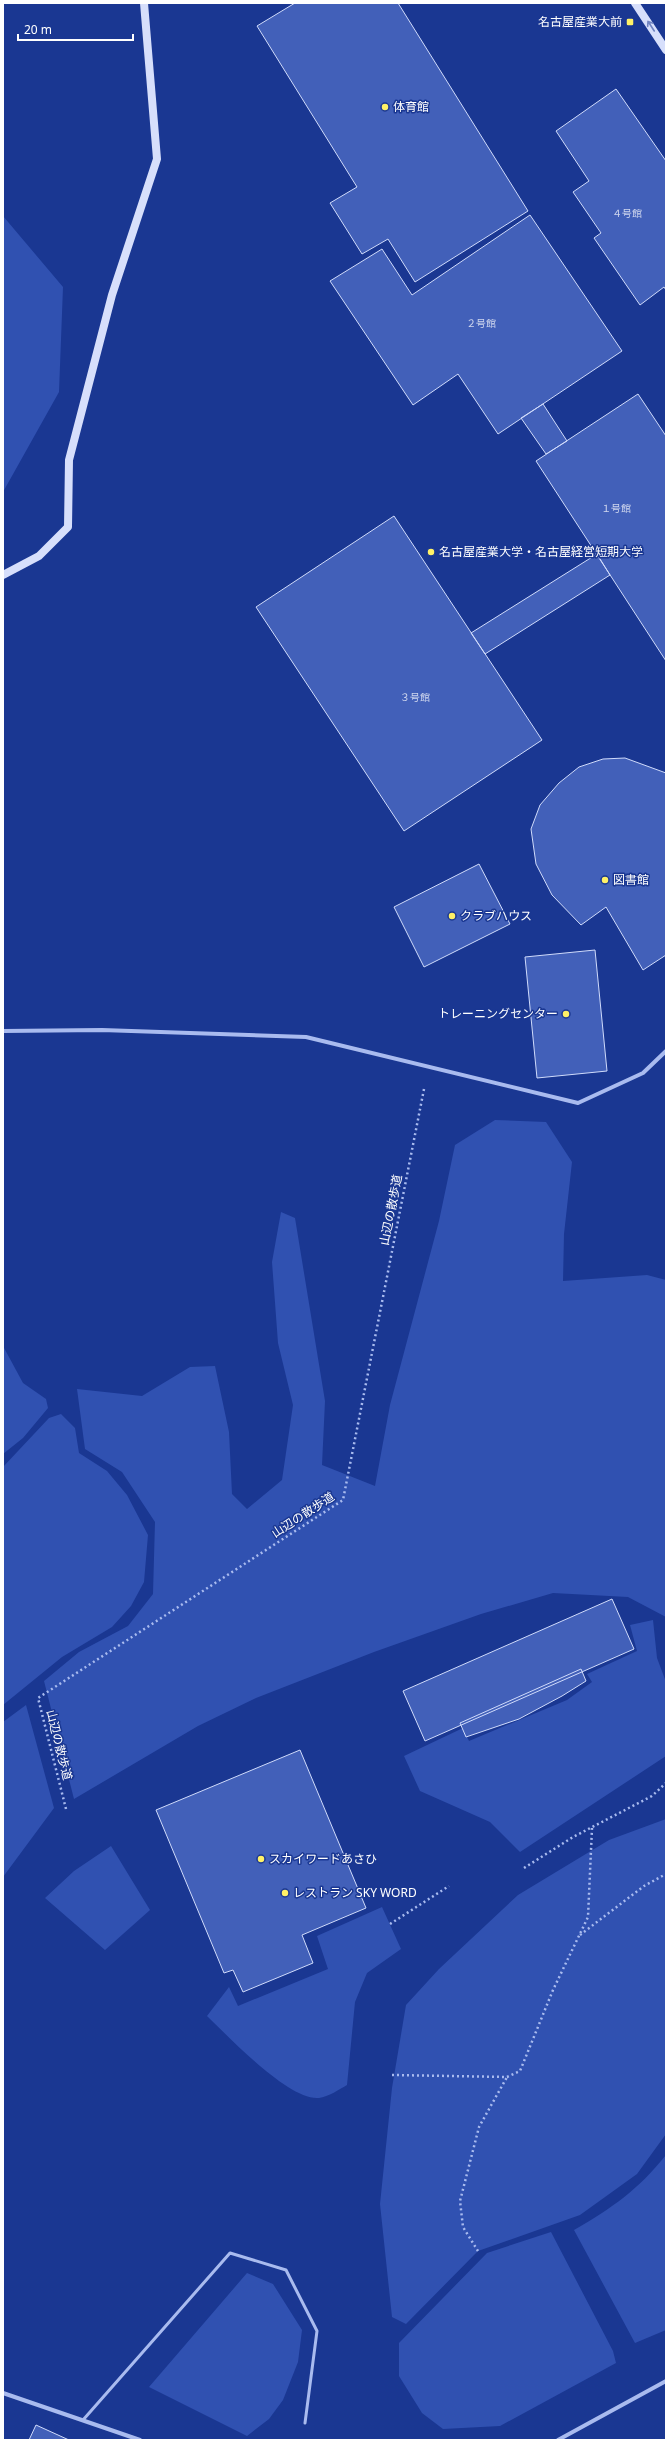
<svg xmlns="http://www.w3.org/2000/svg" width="669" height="2443" viewBox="0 0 669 2443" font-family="'Noto Sans','Noto Sans JP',sans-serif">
<rect width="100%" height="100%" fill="#1a3792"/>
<path fill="#3051b1" d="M3 216 63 287 59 392 3 492Z
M495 1120 546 1122 572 1162 564 1234 563 1281 647 1275 666 1280V1617L628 1597 553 1593 481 1614 374 1652 256 1698 198 1726 74 1799 44 1681 79 1652 128 1626 153 1594 155 1522 122 1472 85 1449 77 1389 142 1396 190 1367 215 1366 229 1432 232 1494 247 1509 282 1480 293 1405 278 1343 272 1262 281 1212 295 1218 325 1401 322 1465 375 1486 390 1405 439 1221 455 1145Z
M3 1346 23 1383 46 1399 48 1408 23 1438 3 1454Z
M61 1414 75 1428 79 1453 107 1471 127 1495 148 1535 144 1582 131 1606 112 1627 62 1657 3 1705V1467L49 1418Z
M653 1620 657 1658 666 1682V1756L520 1852 490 1822 420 1791 404 1756 463 1728 469 1741 567 1700 592 1682 587 1674 637 1651 630 1625Z
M26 1705 54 1808 3 1877V1722Z
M666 1819V2134L637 2174 580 2215 478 2251 406 2324 392 2317 380 2204 392 2088 406 2005 439 1969 518 1895 609 1840Z
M111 1846 150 1910 105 1950 45 1898 74 1871Z
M382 1907 401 1949 367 1973 355 2002 347 2085C340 2089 328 2097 319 2098 289 2101 229 2037 207 2016L229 1987 238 2006 328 1969 317 1936Z
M666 2155V2330L635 2343 574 2230C612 2208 638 2190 666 2155Z
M551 2232 613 2351 616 2363 500 2426 443 2429 422 2413 399 2376V2343L487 2253Z
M247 2273 273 2284 302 2330 298 2362 283 2400 269 2419 247 2436 149 2387Z"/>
<path fill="#4260b9" stroke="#d0dbfb" d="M295 3H398L528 211 415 282 388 239 362 254 330 203 357 187 257 26Z
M616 89 666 161V290L664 287 640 305 594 238 601 233 573 192 589 181 556 131Z
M530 215 622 351 498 434 458 374 413 405 330 281 382 249 412 295Z
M638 394 666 436V661L536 461Z
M543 404 567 441 546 454 521 418Z
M394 516 542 740 404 831 256 607Z
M597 554 610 575 485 654 471 633Z
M625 758 666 773V955L643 970 606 907 581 925 552 895 536 864 531 829 540 805 559 783 579 767 603 759Z
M479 864 510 924 424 967 394 907Z
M595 950 607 1071 537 1078 525 957Z
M612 1599 634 1649 425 1741 403 1691Z
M581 1669 586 1681 562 1696 519 1719 466 1737 460 1723Z
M300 1750 366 1908 302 1935 313 1963 243 1992 233 1970 224 1973 156 1810Z
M36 2425 69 2440H29Z"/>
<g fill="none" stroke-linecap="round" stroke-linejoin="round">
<path stroke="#a9bbef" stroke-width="2.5" stroke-dasharray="2 3" stroke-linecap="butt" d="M66 1809 38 1698 343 1500 424 1089
M524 1868 573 1837 652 1796 666 1783
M390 1924 449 1886
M580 1935 644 1886 666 1874
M392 2075 507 2077 520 2071 553 1990 588 1917 592 1828
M478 2251 463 2227 460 2201 479 2127 507 2077"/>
<path stroke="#a9bbef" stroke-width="3" d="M83 2420 230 2253 286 2270 317 2331 305 2423"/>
<path stroke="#a9bbef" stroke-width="4" d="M3 1031 102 1030 306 1037 578 1103 643 1073 666 1051
M3 2393 140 2440
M558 2440 666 2381"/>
<path stroke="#d7dffb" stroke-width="8" d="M635 3 666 50
M3 575 39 556 68 527 69 460 112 295 157 159 144 3"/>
</g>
<defs><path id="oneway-shaft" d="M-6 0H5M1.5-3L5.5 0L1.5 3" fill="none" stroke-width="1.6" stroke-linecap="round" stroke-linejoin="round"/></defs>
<use stroke="#6f83c1" href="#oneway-shaft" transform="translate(651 26) rotate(-123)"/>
<g fill="#fff167" stroke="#1a3792" stroke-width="1.5">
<rect x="626" y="18" width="8" height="8" rx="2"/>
<circle cx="385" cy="107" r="4"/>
<circle cx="431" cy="552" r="4"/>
<circle cx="605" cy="880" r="4"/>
<circle cx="452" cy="916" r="4"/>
<circle cx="566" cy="1014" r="4"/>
<circle cx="261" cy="1859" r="4"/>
<circle cx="285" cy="1893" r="4"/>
</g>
<g text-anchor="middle" stroke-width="3" stroke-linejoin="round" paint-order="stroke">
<g font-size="10" fill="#d0d7ee">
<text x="627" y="217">４号館</text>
<text x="481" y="327">２号館</text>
<text x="616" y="512">１号館</text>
<text x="415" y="701">３号館</text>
</g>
<g font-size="12" fill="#fff" stroke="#1a3792" text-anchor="start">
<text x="622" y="26" text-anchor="end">名古屋産業大前</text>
<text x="393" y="111">体育館</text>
<text x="439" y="556">名古屋産業大学・名古屋経営短期大学</text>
<text x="613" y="884">図書館</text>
<text x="460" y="920">クラブハウス</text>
<text x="558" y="1018" text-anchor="end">トレーニングセンター</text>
<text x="269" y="1863">スカイワードあさひ</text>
<text x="293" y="1897">レストラン SKY WORD</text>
</g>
<g font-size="12" fill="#fff" stroke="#1a3792">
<text transform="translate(391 1210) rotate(-79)" y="4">山辺の散歩道</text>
<text transform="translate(303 1515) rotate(-33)" y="4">山辺の散歩道</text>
<text transform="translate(59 1745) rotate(76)" y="4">山辺の散歩道</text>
</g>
</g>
<rect width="669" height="2443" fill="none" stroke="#ffffff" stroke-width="8"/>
<path d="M18 34v6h115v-6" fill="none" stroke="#ffffff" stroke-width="2"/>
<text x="24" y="34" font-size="12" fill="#ffffff" stroke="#1a3792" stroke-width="3" paint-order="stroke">20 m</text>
</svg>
